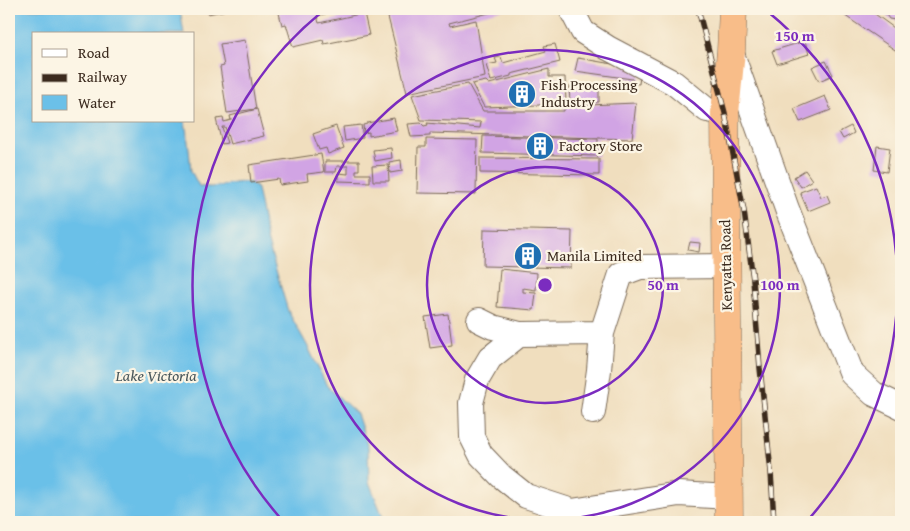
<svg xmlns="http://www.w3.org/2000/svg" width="910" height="531" viewBox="0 0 910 531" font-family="'Gentium Book Plus',serif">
<rect width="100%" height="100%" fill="#fcf5e5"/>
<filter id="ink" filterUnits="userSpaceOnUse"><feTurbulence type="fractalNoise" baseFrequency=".02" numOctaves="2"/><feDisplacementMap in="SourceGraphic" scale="10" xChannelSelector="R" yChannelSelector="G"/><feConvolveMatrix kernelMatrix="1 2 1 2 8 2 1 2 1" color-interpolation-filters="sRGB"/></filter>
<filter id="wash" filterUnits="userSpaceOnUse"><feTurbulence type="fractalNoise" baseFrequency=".0096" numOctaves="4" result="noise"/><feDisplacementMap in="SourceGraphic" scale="20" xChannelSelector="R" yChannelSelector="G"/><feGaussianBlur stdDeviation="1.12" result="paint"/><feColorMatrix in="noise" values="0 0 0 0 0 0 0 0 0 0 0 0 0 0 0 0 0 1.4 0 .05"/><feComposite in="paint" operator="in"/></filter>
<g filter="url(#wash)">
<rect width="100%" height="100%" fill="#f0debe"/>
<path fill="#6bc0e8" stroke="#537583" d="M9 9H180L184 34H34V121H185L189 149 191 171 199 186C216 190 231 181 247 182 252 183 254 185 257 189L268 243 288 311 307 345 327 386 357 414 368 447 369 482 385 522H9Z"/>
<g id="blocks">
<path fill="#d1a4e4" d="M207 9H227V10L208 14Z
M278 9H344L317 16 319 23 364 13 369 35 324 44 323 40 293 47 286 24 282 25Z
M386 9H505L449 23 450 26 476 20 485 77 407 93Z
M835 9H868L901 33V54Z
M882 9H901V21L889 19Z
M245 40 256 109 227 113 220 67 224 66 220 44Z
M805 41 809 54 777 64 772 51Z
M555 44 560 62 511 74V76L491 81 486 65 497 63 495 58 501 57 503 63 546 51 544 46Z
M578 58 641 69 639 84 632 83V79L575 71Z
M826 61 833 75 819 81 812 67Z
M549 69V77H565L566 104 484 107 472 84 486 81 489 84Z
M468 84 483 111H564V106L636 103 632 139 430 133V136L411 137 408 124 421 123 424 126 428 125 427 123 480 128 481 122 421 120 412 95Z
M569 87H599V102L570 103Z
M825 96 831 110 800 122 794 109Z
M257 109 264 136 230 144 225 127H222L227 143 222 144 216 119 223 118 224 122 231 120 230 116Z
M394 118 397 131 369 136V132L364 133 363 125 367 124V123Z
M361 125 363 138 345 141 343 127Z
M336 126 344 148 328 154 326 148 319 150 313 134Z
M851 126 854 133 843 139 839 132Z
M483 136 598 139V156L482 153Z
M426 139 477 140 476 194 417 193 418 147H426Z
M877 146 890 148 887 172 874 170Z
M391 148 392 158 375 161 373 150Z
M321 154 324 172 307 174 308 181 280 185 279 179 251 183 249 165Z
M480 158 599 159V175L480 173Z
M401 160 402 171 390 173 389 162Z
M325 161H359V170H356V174H370V182L338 181V173L348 174V166H337L336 172H325Z
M388 165 389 181H373L372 166Z
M805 170 812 180 801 187 794 177Z
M816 186 821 197 827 195 830 202 808 211 800 192Z
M484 229 572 231 571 268 483 266Z
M690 242 700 243 699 252 688 250Z
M500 269 537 273 536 290 523 288V292L536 293 534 310 497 307Z
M448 314 452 345 430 348 425 317Z"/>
</g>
</g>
<g filter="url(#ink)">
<use href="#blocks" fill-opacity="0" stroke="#7a6956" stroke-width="1"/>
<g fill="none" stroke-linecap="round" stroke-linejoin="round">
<defs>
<path id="minor" d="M571 9 583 32 608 48 674 83 707 110 725 113
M731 51 787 209 852 374 874 394 901 407
M479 320 493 327 520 334 602 333 621 274 640 267 727 266
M520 334 490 358 477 380 471 403 472 437 481 455 501 476 526 496 572 511 679 494 729 497
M593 412 599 370 602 333"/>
<path id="highway" d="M729 522 725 113 731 51 733 9"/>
</defs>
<use href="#minor" stroke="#7a6956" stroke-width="26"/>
<use href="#highway" stroke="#7a6956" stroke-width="29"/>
<path stroke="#7a6956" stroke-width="3" stroke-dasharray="1 4" stroke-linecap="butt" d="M900 386 901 282"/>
<use href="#minor" stroke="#fff" stroke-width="24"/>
<use href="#highway" stroke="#f8bd89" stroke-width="28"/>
<defs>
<path id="rail" d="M698 9 725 113 744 211 753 280 760 368 771 472 774 522"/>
</defs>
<use href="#rail" stroke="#3b2a1e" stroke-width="5.5"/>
<use href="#rail" stroke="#fcf5e5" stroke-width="4" stroke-dasharray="11" stroke-linecap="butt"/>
</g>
</g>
<g fill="none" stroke="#7b2cbf" stroke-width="2.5">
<circle cx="545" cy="285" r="118"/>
<circle cx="545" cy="285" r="235"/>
<path d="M283 521A353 353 0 0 1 323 11M767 11A353 353 0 0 1 807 521"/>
</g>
<defs>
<symbol id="building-disc" viewBox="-11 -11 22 22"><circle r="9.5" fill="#1f6fb2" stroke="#fcf5e5"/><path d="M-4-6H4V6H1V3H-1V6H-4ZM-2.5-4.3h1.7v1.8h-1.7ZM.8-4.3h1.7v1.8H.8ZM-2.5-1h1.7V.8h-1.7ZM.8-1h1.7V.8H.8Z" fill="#fff"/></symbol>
</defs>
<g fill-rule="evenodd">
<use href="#building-disc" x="506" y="78" width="32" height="32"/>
<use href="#building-disc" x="524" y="130" width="32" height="32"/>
<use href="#building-disc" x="512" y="240" width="32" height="32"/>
</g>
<g text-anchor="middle" stroke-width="4.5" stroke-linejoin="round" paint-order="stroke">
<g font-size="15" fill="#3b2a1e" stroke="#fcf5e5" text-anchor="start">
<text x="541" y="90">Fish Processing<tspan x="541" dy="17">Industry</tspan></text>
<text x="559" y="151">Factory Store</text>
<text x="547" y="261">Manila Limited</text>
</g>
<g font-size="15" fill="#3b2a1e" stroke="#fcf5e5">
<text transform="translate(726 265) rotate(-91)" y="5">Kenyatta Road</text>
</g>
<g font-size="16" font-style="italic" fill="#49575b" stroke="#fcf5e5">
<text x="156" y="381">Lake Victoria</text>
</g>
</g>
<circle cx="545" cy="285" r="8" fill="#7b2cbf" stroke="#fcf5e5" stroke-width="2.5"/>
<g font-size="15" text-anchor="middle" font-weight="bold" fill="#7b2cbf" stroke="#fcf5e5" stroke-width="4.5" stroke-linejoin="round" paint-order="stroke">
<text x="795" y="41">150 m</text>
<text x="663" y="290">50 m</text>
<text x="780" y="290">100 m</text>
</g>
<rect width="910" height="531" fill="none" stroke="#fcf5e5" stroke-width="30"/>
<rect x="32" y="32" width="162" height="90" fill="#fcf5e5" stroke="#afa495"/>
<rect x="42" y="49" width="25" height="8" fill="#ffffff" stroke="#afa495"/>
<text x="78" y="58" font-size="15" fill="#3b2a1e">Road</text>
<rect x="42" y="74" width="25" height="8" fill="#3b2a1e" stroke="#afa495"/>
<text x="78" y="82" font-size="15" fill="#3b2a1e">Railway</text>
<rect x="42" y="95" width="25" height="15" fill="#6bc0e8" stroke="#afa495"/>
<text x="78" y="108" font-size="15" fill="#3b2a1e">Water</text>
</svg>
